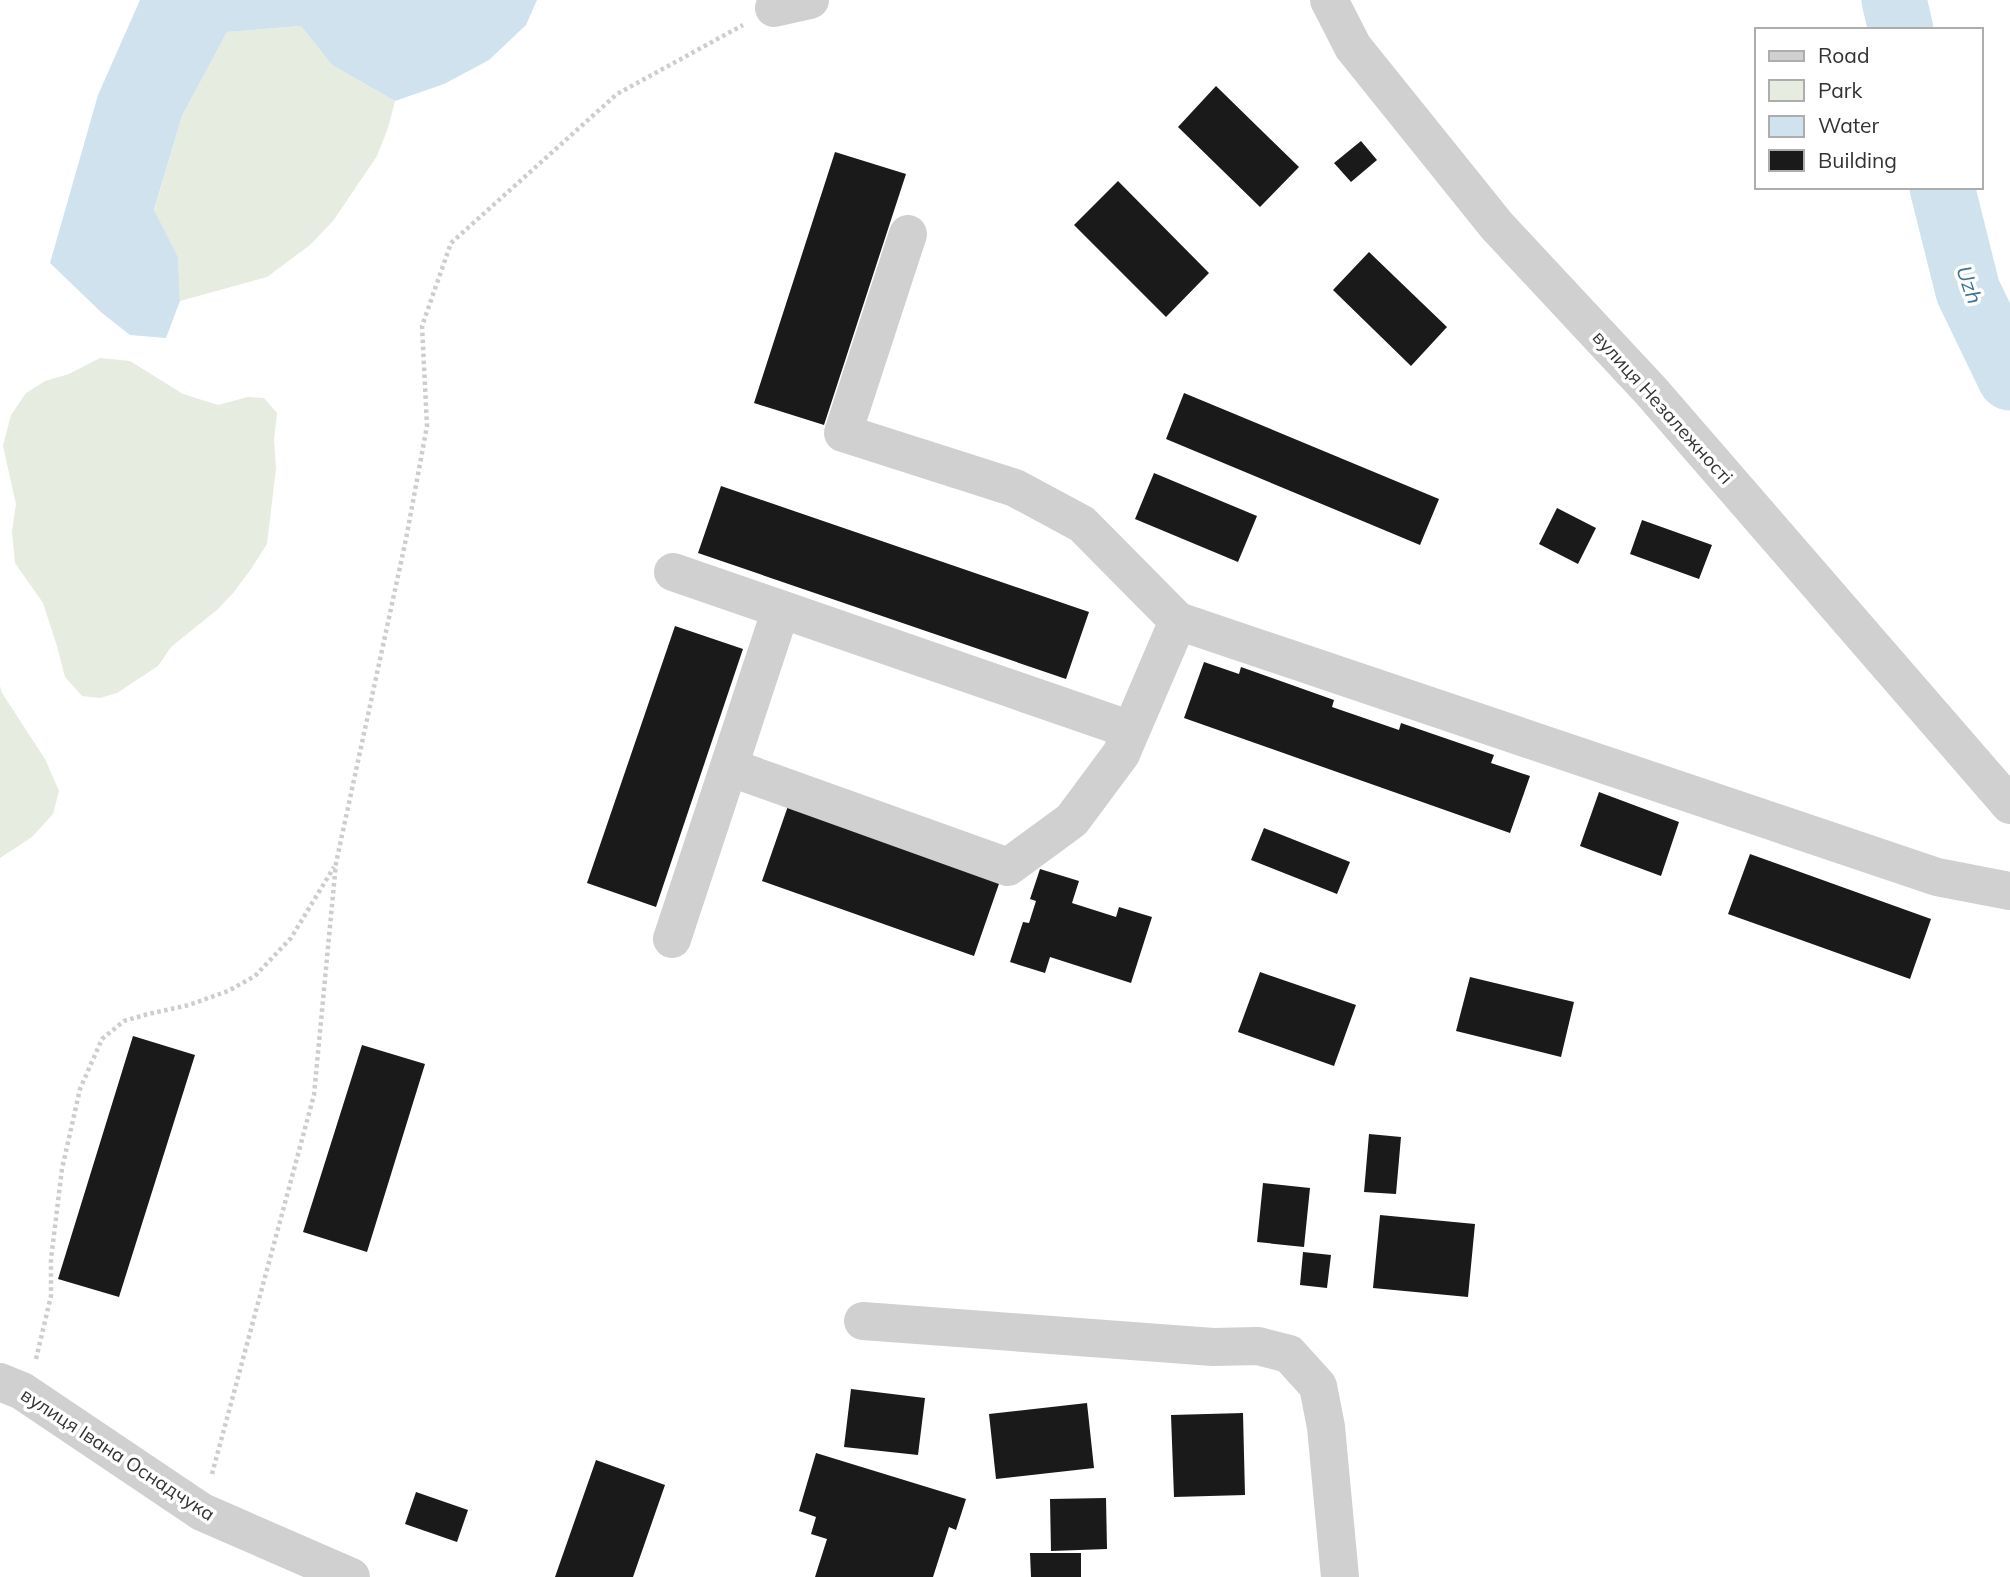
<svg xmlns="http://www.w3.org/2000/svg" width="2010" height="1577" viewBox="0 0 2010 1577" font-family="Mulish,sans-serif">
<rect width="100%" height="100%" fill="#fff"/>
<path fill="#e6ecdf" d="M301 26 332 65 395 101 388 128 377 156 333 221 310 245 267 277 180 301 178 257 154 211 182 116 227 32Z
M100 358 130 361 183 394 218 405 248 397 264 398 277 413 274 440 276 468 267 544 251 569 234 592 218 609 171 647 158 666 117 693 100 698 82 696 65 677 57 646 43 603 15 563 12 531 16 504 3 446 11 415 26 393 45 381 69 374Z
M0 686 2 693 45 759 59 791 53 814 32 837 0 858Z"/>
<path fill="#cfe2ee" d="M140 0H537L526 25 489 60 444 84 395 101 332 65 301 26 227 32 182 116 154 210 178 257 180 301 166 338 130 335 102 313 50 263 98 95Z"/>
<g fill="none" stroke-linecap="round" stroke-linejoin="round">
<path stroke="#cfe2ee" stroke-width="65" d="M1894 0 1901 30
M1942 187 1968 291 2010 378"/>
</g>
<path fill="#1a1a1a" d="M1216 86 1299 167 1260 207 1178 127Z
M1361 141 1377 160 1351 182 1334 163Z
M835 152 906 174 824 425 754 403Z
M1118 181 1209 273 1166 317 1074 225Z
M1369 252 1447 327 1411 366 1333 290Z
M1184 393 1439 499 1420 545 1166 439Z
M1154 473 1257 516 1238 562 1135 519Z
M721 486 1089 612 1066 679 698 553Z
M1557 508 1596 528 1578 564 1539 544Z
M1642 520 1712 545 1699 579 1630 554Z
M675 626 743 649 656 907 587 883Z
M1204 662 1239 674 1241 667 1334 700 1332 707 1399 730 1401 723 1494 755 1491 763 1530 776 1510 833 1184 718Z
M1599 792 1679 822 1661 876 1580 846Z
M789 803 1001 878 974 956 762 881Z
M1264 828 1350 862 1337 894 1251 860Z
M1750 854 1931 919 1910 979 1728 914Z
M1040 869 1079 881 1072 903 1116 917 1119 907 1152 917 1131 983 1050 957 1045 973 1010 962 1023 922 1029 923 1036 901 1030 899Z
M1260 972 1356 1005 1334 1066 1238 1032Z
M1470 977 1574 1002 1561 1057 1456 1031Z
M133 1036 195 1055 119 1297 58 1279Z
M362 1045 425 1064 367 1252 303 1232Z
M1369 1134 1401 1137 1396 1194 1364 1192Z
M1263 1183 1310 1188 1304 1247 1257 1242Z
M1380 1215 1475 1224 1468 1297 1373 1288Z
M1303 1252 1331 1255 1327 1288 1300 1285Z
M851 1389 925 1398 918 1455 844 1447Z
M1087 1403 1094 1468 996 1479 989 1414Z
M1243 1413 1245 1495 1174 1497 1171 1415Z
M816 1453 966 1499 956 1530 949 1527 933 1577H815L827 1539 811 1534 816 1517 799 1511Z
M596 1460 665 1485 633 1577H555Z
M416 1492 468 1510 457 1542 405 1524Z
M1106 1498 1107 1549 1051 1551 1050 1499Z
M1030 1553H1081V1577H1031Z"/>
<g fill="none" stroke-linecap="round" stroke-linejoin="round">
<path stroke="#cdcdcd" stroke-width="4.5" stroke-dasharray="3.5 3.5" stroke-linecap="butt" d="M36 1359 51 1296V1259L62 1169 80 1089 102 1039 124 1021 148 1014 189 1005 228 991 255 976 291 938 334 867
M212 1474 314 1095 336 863 406 539 427 426 422 326 451 243 617 94 743 25"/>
<path stroke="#d0d0d0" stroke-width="38" d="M1329 0 1353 47 1497 226 1651 391 2010 805
M774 8 810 0
M908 234 843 433 1015 488 1082 524 1178 621 1937 877 2010 891
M673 572 1131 730
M729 767 1008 867 1072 820 1121 754 1178 621
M672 939 781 609
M863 1321 1213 1347 1258 1346 1289 1354 1318 1386 1326 1427 1340 1577
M0 1382 22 1391 202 1512 351 1577"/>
</g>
<g text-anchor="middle" stroke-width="7" stroke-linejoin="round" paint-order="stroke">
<g font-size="19" fill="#333" stroke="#fff">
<text transform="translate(1663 407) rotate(48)" y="7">вулиця Незалежності</text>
<text transform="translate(118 1454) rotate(33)" y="7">вулиця Івана Оснадчука</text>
</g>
<g font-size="21" font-style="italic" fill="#3f7597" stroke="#fff">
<text transform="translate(1969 285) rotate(71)" y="7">Uzh</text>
</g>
</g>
<rect x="1755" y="28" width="228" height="161" fill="#ffffff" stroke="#adadad" stroke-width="2"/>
<rect x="1769" y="51" width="35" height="10" fill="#d0d0d0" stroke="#adadad" stroke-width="2"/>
<text x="1818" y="63" font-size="21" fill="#333333">Road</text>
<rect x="1769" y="80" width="35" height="21" fill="#e6ecdf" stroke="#adadad" stroke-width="2"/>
<text x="1818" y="98" font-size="21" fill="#333333">Park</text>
<rect x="1769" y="116" width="35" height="21" fill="#cfe2ee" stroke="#adadad" stroke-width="2"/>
<text x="1818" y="133" font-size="21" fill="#333333">Water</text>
<rect x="1769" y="150" width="35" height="21" fill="#1a1a1a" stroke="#adadad" stroke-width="2"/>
<text x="1818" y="168" font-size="21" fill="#333333">Building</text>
</svg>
